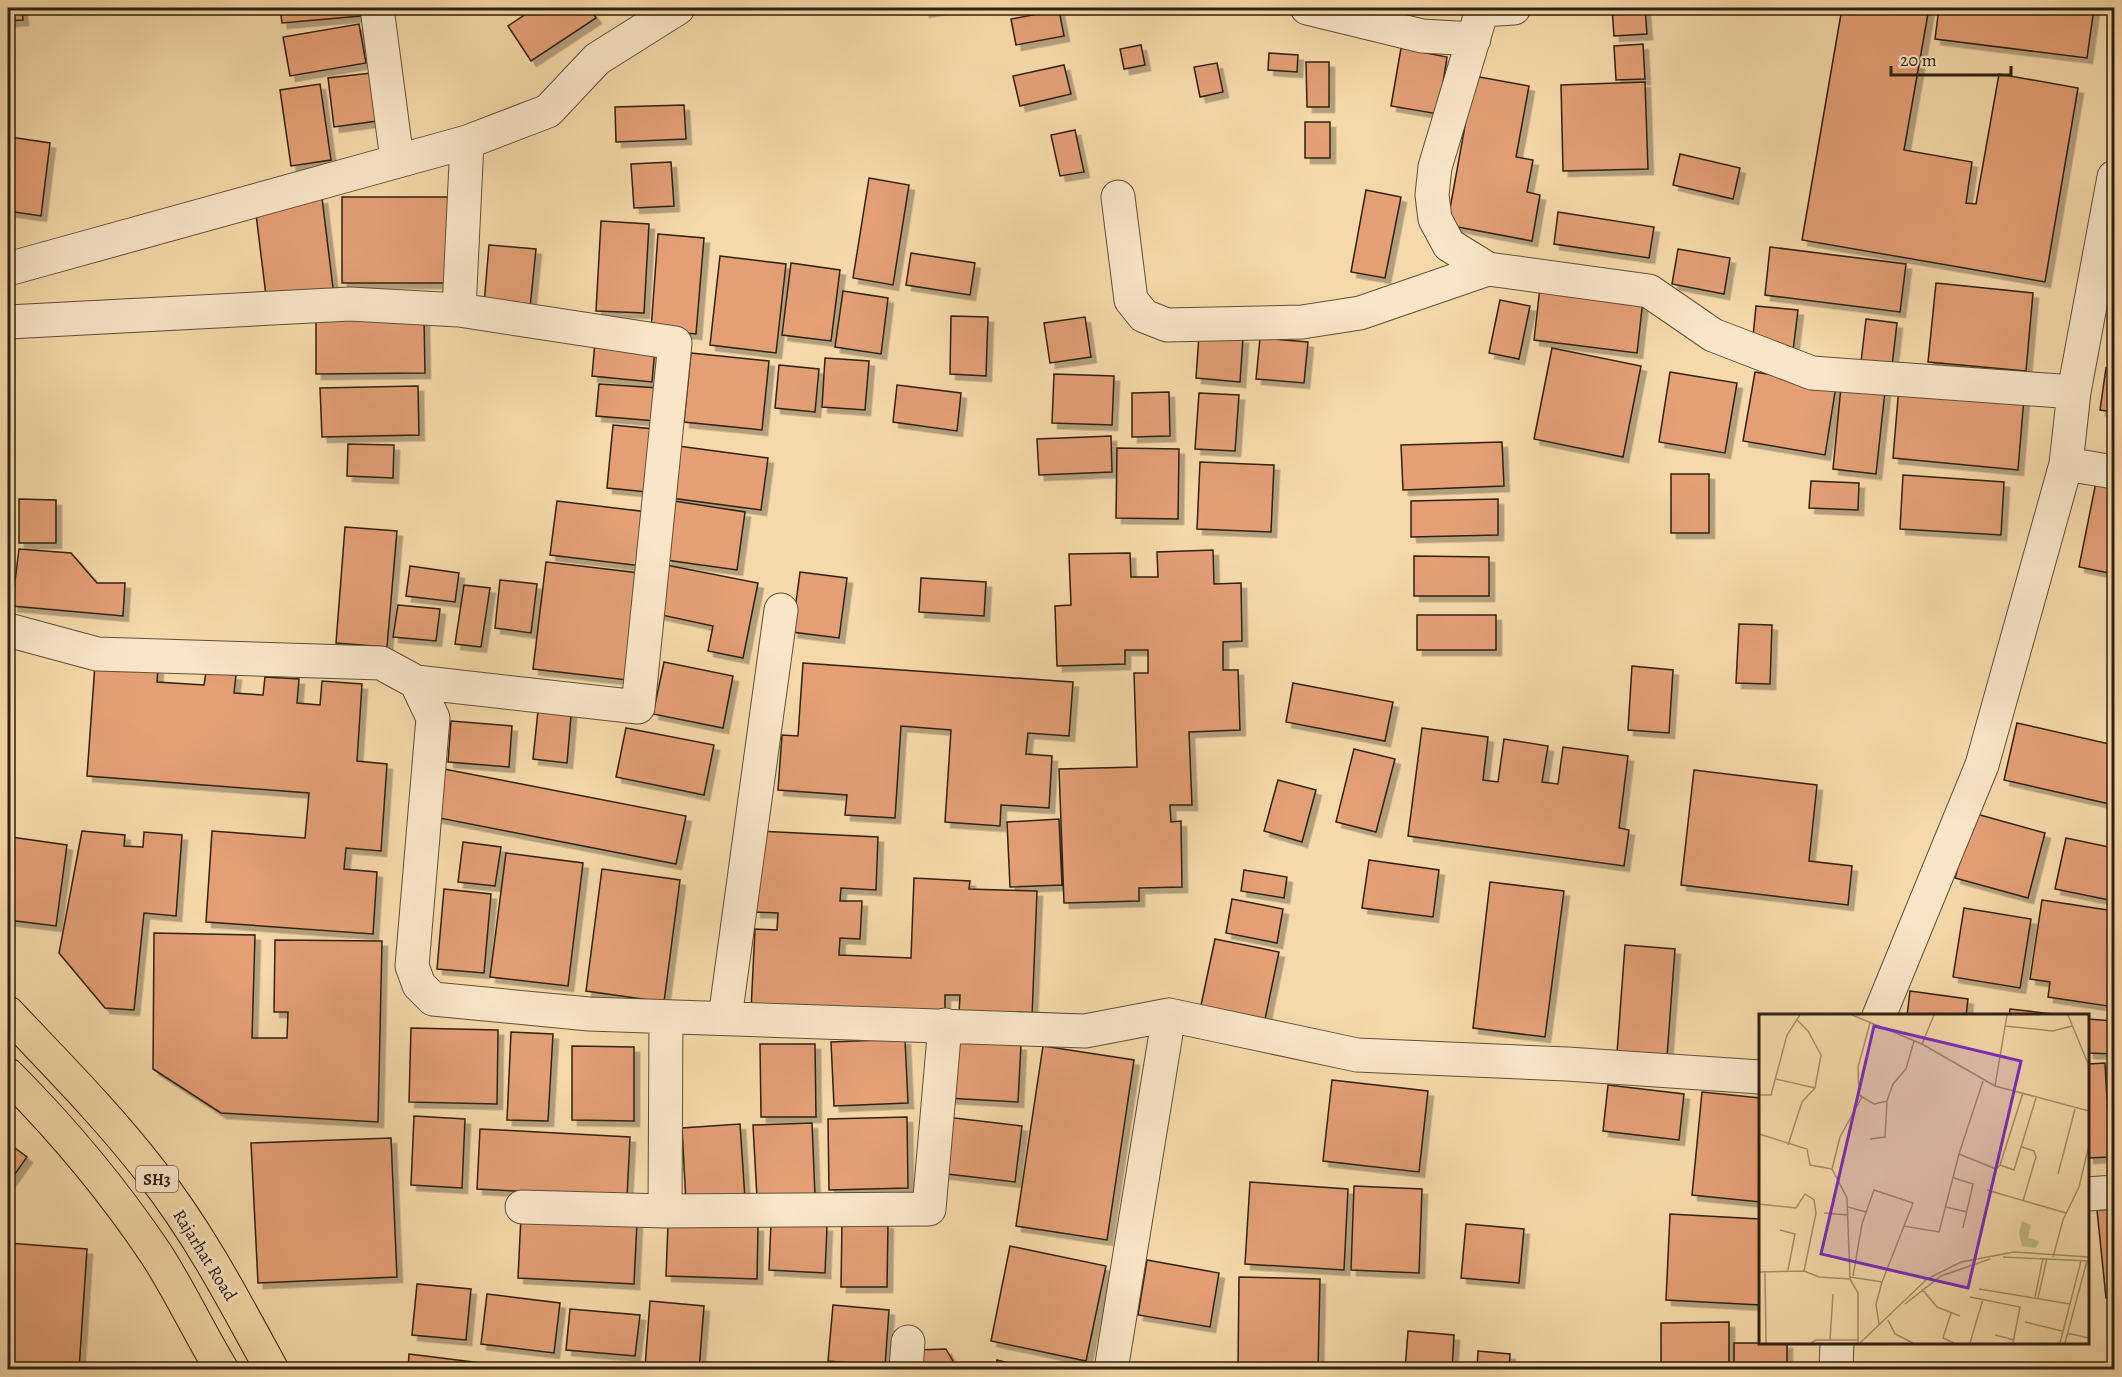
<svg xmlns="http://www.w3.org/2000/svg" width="2122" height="1377" viewBox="0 0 2122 1377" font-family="Alegreya,serif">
<defs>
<filter id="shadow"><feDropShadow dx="5.5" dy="5.5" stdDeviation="0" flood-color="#0004"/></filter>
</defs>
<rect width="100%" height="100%" fill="#f6d9aa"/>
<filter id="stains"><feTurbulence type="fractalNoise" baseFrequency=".00333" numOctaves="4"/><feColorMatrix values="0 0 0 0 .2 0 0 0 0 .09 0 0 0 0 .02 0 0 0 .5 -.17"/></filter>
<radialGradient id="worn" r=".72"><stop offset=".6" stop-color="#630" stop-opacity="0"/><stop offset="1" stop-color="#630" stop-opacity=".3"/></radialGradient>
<path fill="#e49f74" stroke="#2f2110" stroke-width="1.5" filter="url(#shadow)" d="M8 8H22L23 20 8 21Z
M280 8H361V16L282 23Z
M535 8H589L596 18 531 61 508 26Z
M923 8H947L924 12Z
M1612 8H1645L1647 34 1614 36Z
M1842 8H1929L1904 150 1972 162 1966 203 1976 204 1999 74 2078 88 2045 282 1802 240Z
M1939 8H2094L2087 58 1935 39Z
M1059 10 1064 36 1016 45 1011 19Z
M359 24 366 63 290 76 283 37Z
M1643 44 1645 79 1616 80 1614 46Z
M1141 45 1145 65 1124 69 1120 49Z
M1401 48 1447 57 1438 114 1391 106Z
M1269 53 1298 55 1297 72 1268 70Z
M1306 62H1329V107H1307Z
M1217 63 1223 92 1200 97 1194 67Z
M1064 65 1071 94 1020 106 1013 76Z
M371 73 377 121 334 127 328 78Z
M1474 76 1529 86 1516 157 1533 160 1527 192 1540 195 1532 241 1447 225Z
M1645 82 1648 169 1563 171 1561 85Z
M320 84 331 160 291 166 280 90Z
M684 105 686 139 616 142 615 107Z
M1305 122H1330V158H1305Z
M1075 130 1084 172 1060 176 1051 135Z
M10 137 50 143 41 216 8 211Z
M1680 154 1740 168 1733 199 1673 185Z
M671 162 674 206 634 208 631 164Z
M869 178 909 185 893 285 853 278Z
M1366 190 1401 197 1385 278 1351 272Z
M342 197H453V283H342Z
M322 198 334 296 267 304 255 206Z
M1558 212 1654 227 1649 258 1554 244Z
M601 221 649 224 644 313 596 311Z
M658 234 704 238 696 334 651 330Z
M489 245 536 249 530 308 484 304Z
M1770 247 1906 264 1900 312 1765 295Z
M1678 249 1730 258 1724 294 1672 284Z
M911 253 975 263 970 295 906 285Z
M720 256 786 264 776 353 710 345Z
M791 263 840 270 831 341 782 335Z
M1936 283 2033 293 2026 371 1928 362Z
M1540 287 1643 300 1637 353 1534 340Z
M843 291 888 298 881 354 835 347Z
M1500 300 1530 306 1519 359 1489 353Z
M1756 306 1798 310 1793 351 1752 347Z
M951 316 988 317 986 376 950 374Z
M1085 317 1091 357 1050 363 1044 323Z
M316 318H424L425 373 316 374Z
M1866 319 1897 323 1892 366 1861 362Z
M1199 335 1243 338 1240 382 1196 378Z
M1260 338 1308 342 1304 383 1256 379Z
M595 342 655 348 652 382 592 376Z
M1552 348 1641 366 1623 457 1534 439Z
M691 353 769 361 762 430 684 422Z
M825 358 869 361 865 410 822 407Z
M779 365 819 369 815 412 775 408Z
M2106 368 2114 370V412L2100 410Z
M1670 372 1737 383 1725 453 1659 442Z
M1755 372 1836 386 1825 455 1743 441Z
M1054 374 1114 376 1112 425 1052 423Z
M599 384 659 388 656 421 596 416Z
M897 385 961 393 957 431 893 422Z
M418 386 419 435 322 437 320 388Z
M1899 386 2024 398 2018 470 1893 458Z
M1841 387 1885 391 1876 474 1833 469Z
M1169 392 1170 436 1132 437V393Z
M1199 393 1239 395 1235 451 1195 449Z
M613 425 654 429 648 492 607 488Z
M1111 436 1112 472 1039 475 1037 439Z
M1502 442 1504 486 1403 490 1401 445Z
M348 444 394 445 393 478 347 476Z
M678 446 768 458 761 510 671 498Z
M1117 448 1179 449 1178 519 1116 518Z
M1200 462 1274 465 1271 532 1197 529Z
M1671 474H1709V533H1671Z
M1903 475 2004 482 2001 535 1900 529Z
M2097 477 2114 481V574L2079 567Z
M1811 481 1859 483 1858 510 1809 508Z
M19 499 56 500V543H19Z
M1498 499V535L1411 537V501Z
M557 501 648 512 642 566 550 555Z
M674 501 745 512 737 570 666 560Z
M345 527 397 531 387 647 336 643Z
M19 549 71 553 97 583H125L123 616 12 606Z
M1213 550 1214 584 1241 583 1242 641 1223 642V670H1238L1240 730 1189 732 1192 805H1170L1171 822 1181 821 1182 887 1139 888V901L1064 903 1059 769 1137 767 1134 673H1148V650H1125V664L1057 666 1055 606 1071 605 1069 554 1130 553 1131 577H1158L1157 552Z
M1414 556 1489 557V596H1414Z
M546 562 640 573 627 680 533 669Z
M666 565 758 583 743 658 708 651 713 626 657 614Z
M410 566 459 573 455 602 406 596Z
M800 572 847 578 839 638 792 632Z
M921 578 986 582 984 616 919 612Z
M500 580 537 584 531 633 495 628Z
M464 585 490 588 481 647 455 644Z
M398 605 440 609 436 641 393 637Z
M1417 615H1496V650H1417Z
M1739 624 1772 625 1770 684 1736 683Z
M664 662 733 676 723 728 653 714Z
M803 663 1073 682 1069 736 1028 733 1026 754 1052 756 1049 808 1001 805 1000 826 945 822 951 730 901 726 895 818 845 815 847 795 778 790 782 735 798 736Z
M95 664 158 669 157 682 204 685 206 672 236 675 234 693 263 695 265 677 299 679 297 703 320 705 322 681 362 684 357 761 387 764 381 851 346 848 344 869 377 872 373 934 206 922 212 831 305 838 309 793 87 776Z
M1632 666 1673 670 1669 733 1628 730Z
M1293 683 1393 702 1385 741 1286 722Z
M539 701 572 704 567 763 533 759Z
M451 721 512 726 509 767 448 762Z
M2017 723 2114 745V805L2004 780Z
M626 728 714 745 704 795 616 777Z
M1422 728 1488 737 1483 780 1498 782 1504 739 1548 746 1542 782 1558 784 1563 747 1628 756 1619 828 1629 830 1624 866 1408 836Z
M1354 749 1395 759 1376 832 1336 822Z
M444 769 686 816 676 864 434 817Z
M1694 770 1817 785 1809 861 1852 866 1848 905 1681 885Z
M1278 780 1316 790 1302 842 1264 831Z
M1973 813 2045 833 2028 898 1955 878Z
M1059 819 1062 885 1010 887 1007 822Z
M82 831 125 835 124 846 143 847 144 832 182 835 176 916 144 913 134 1010 105 1008 59 953Z
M758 831 878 837 876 890 841 888 840 901H862L860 939 840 938 839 955 911 958 914 878 970 881 969 889 1037 891 1032 1017 959 1014 960 995H945V1018L751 1010 755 929 777 930 778 913 755 912Z
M11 837 67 845 56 926 8 920V861Z
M2066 838 2114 848V901L2055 889Z
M463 842 501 847 495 886 458 882Z
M506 853 583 863 568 986 490 977Z
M1369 860 1439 870 1433 917 1362 908Z
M602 869 680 880 664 1002 586 991Z
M1244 870 1287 877 1284 898 1241 891Z
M1490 882 1564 891 1545 1037 1473 1028Z
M444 889 491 894 484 973 437 969Z
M1232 899 1283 909 1277 943 1226 933Z
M2042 900 2114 911V1007L2048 997 2050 982 2030 979Z
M1964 908 2031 919 2020 988 1953 977Z
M154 933 255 935 252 1038H287L288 1012H274L275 940 382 941 378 1122 221 1113 153 1069Z
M1215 939 1279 952 1264 1024 1200 1010Z
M1625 945 1675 949 1667 1057 1617 1053Z
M1910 991 1968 999 1966 1016H1907Z
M2010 1009 2069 1016H2009Z
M2088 1019 2114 1021V1054L2088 1053Z
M411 1028 498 1030 497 1104 409 1102Z
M511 1032 553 1034 548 1121 507 1120Z
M905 1039 908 1103 834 1106 831 1042Z
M949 1041 1021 1045 1018 1102 946 1098Z
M760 1044H815L816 1117H761Z
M572 1046 634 1047V1121L572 1120Z
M1043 1046 1134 1060 1107 1240 1016 1226Z
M2105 1063 2110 1157 2088 1158V1064Z
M1332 1080 1428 1091 1419 1172 1323 1161Z
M1608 1085 1684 1094 1679 1140 1603 1131Z
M1702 1092 1760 1098V1202L1692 1195Z
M414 1116 465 1119 462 1188 411 1185Z
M907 1117 908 1188 829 1190 828 1119Z
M946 1117 1022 1126 1015 1182 939 1173Z
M812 1123 815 1196 757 1198 753 1125Z
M740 1124 745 1199 686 1203 682 1128Z
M480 1129 630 1137 627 1197 477 1189Z
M391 1138 397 1277 258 1283 251 1143Z
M8 1143 27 1157 8 1184Z
M1250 1182 1348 1189 1344 1270 1245 1264Z
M1354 1186 1422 1189 1419 1273 1351 1270Z
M2114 1209V1297L2106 1298 2097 1210Z
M1670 1214 1760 1219V1305L1666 1300Z
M521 1216 637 1222 634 1284 518 1278Z
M842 1222 888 1223 887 1287H841Z
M771 1223 827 1226 825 1273 769 1270Z
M668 1224 758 1226 757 1279 666 1276Z
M1466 1224 1524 1229 1519 1283 1461 1278Z
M8 1243 87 1249 79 1370H8Z
M1010 1246 1106 1266 1086 1361 991 1341Z
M1147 1260 1219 1273 1210 1327 1138 1315Z
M1239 1277 1320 1279 1318 1370H1238Z
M417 1284 471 1289 466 1340 412 1335Z
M487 1294 560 1303 554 1353 481 1344Z
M650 1301 704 1306 699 1370 645 1367Z
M833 1305 889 1310 885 1366 828 1361Z
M570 1309 640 1315 635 1356 566 1350Z
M1729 1322V1370H1661V1323Z
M1408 1331 1454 1335 1452 1370H1405Z
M1734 1343H1787V1370H1734Z
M946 1349 958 1370H914L915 1350Z
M1478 1351 1510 1354 1509 1370H1477Z
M409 1354 538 1370H408Z
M997 1360 1037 1370H996Z"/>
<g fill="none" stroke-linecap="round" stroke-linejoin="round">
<defs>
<path id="minor" d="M377 8 397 160
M1307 8 1422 36 1474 39
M1514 8 1482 10 1435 167 1432 195 1435 219 1449 245 1488 269 1649 291 1713 335 1812 373 2074 392
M1118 197 1131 300 1144 316 1167 325 1302 322 1360 313 1488 269
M8 269 467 142 548 111 597 59 678 8
M459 310 467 142
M8 322 350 304 459 310 675 343 638 707 416 682
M2066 464 2114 472
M8 630 97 654 381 663 416 682 433 718 412 966 419 985 433 999 589 1014 1085 1031 1169 1015 1357 1055 1567 1064 1760 1077
M1879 1016 1982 765 2066 464 2074 392 2114 177
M725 1018 781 610
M2088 1194 2114 1192
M522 1207 665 1211 929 1209 945 1025
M665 1211 666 1017
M906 1370 908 1342
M1111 1370 1169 1015
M1836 1370 1837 1342"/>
<path id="major" d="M8 1013C57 1065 107 1115 151 1172 199 1233 235 1302 272 1370
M8 1075C62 1129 113 1190 156 1254 180 1291 199 1332 222 1370"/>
</defs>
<use href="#minor" stroke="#614f36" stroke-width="35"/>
<use href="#major" stroke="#2f2110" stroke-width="35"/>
<use href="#minor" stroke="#f9e6c8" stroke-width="33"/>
<use href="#major" stroke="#f6d9aa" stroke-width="33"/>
</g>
<g text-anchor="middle" stroke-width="6" stroke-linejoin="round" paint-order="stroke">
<rect fill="#f9e6c8" stroke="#6c5c47" stroke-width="1.5" x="136" y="1166" width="42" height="26" rx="4.5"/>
<g font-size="16" font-weight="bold" fill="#2f2110">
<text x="157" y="1185">SH3</text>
</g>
<g font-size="18" fill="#2f2110" stroke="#f9e6c8">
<text transform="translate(205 1255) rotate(58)" y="6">Rajarhat Road</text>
</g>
</g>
<g transform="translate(1759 1014)">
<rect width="330" height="330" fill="#f6d9aa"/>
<path d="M263 207 272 211 269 224 280 227 277 234 263 232 260 219Z" fill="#c0be86"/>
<path fill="none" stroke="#a68f6c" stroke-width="1.5" d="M93 1 163 30 236 72 330 97M309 1 330 52M37 5 49 17 62 41 56 74M111 9 99 53 100 81 115 90 128 87 134 70 147 55 155 27M246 12 294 17 313 12M163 30 175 1M17 65 56 74 43 88 29 131M236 72 248 1M0 81H12L28 21 41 1M0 120 48 135 51 151 73 155 88 184 91 264M111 125 126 123 128 87M263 133 275 137 277 143 264 187M200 140 237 155 241 151 255 156 277 84M241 151 264 79M73 155 81 123 103 83M299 160 316 95M195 164 214 170 204 214M228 176 307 199M0 190 37 194 46 180 55 186 57 199 45 257M89 193 107 198M187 193 208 198M65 199 89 201M21 216 36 220 29 256M244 243 330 247M294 243 304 206 320 173 330 131M6 257 7 329M0 258 45 257 60 263 91 265 99 279V329M94 262 103 210 115 176 154 189 145 212M91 263 123 268 145 212 180 218 200 140 224 67M163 275 178 293 201 302M220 275 311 290M211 283 261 293 254 329M276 283 284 244M279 284 288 244M146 290 182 262 231 245M192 299 184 324 195 329M129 306 136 320 154 329M266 308 303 317M120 310 117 290 123 268M308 319 330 324M236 321 255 326M71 326 74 280M52 329 57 326H99M101 329 168 265 202 248 255 238 330 243M211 329 224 285M301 329 322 247M306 329 328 247"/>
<path fill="#7b2cbf" fill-opacity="0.15" stroke="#7b2cbf" stroke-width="3" d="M115 12 262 47 209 274 62 240Z"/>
<rect width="330" height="330" fill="none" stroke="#2f2110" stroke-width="3"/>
</g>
<rect width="2122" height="1377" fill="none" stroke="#f6d9aa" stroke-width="30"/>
<rect x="9" y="9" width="2104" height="1359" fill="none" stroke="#2f2110" stroke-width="3"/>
<rect x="15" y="15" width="2092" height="1347" fill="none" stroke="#2f2110" stroke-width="1.5"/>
<path d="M1891 66v9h120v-9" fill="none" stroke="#2f2110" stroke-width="3"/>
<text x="1900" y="66" font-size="18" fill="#2f2110" stroke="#f9e6c8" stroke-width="4.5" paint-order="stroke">20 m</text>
<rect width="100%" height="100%" filter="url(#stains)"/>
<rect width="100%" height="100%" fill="url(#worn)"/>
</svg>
